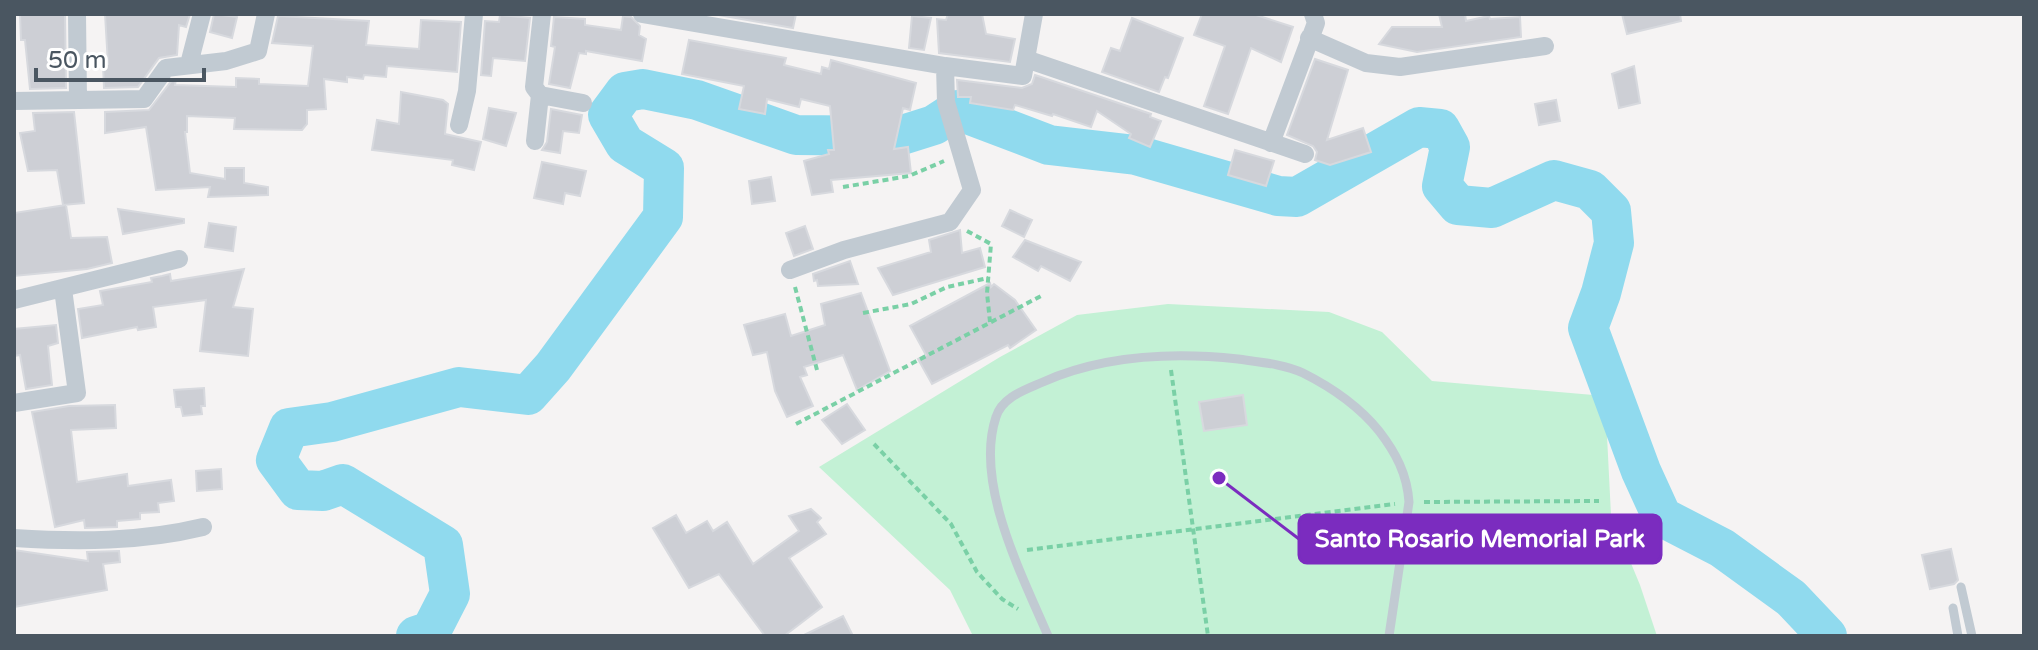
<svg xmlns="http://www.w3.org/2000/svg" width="2038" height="650" viewBox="0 0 2038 650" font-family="'Varela Round',sans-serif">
<rect width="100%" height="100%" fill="#f5f3f3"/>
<path fill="#c3f1d5" d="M1168 304 1329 312 1382 332 1432 381 1605 396 1611 515 1640 585 1657 636H973L950 590 819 467 1000 357 1077 315Z"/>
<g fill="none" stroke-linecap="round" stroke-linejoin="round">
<path stroke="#90daee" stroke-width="40" d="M416 636 431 631 450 594 443 545 343 484 323 491 298 490 276 460 289 428 332 422 459 387 528 395 553 367 663 217 664 168 625 144 608 115 625 92 643 89 697 100 796 135 899 136 934 125 957 110 1049 145 1136 155 1278 196 1297 197 1419 127 1440 129 1450 147 1442 186 1458 205 1492 208 1554 180 1590 190 1611 211 1614 243 1601 293 1588 328 1641 471 1662 517 1722 548 1791 598 1827 636"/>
</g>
<path fill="#cdcfd5" stroke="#d7d9de" stroke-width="2" d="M20 14H65L66 88 30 89 25 40H21Z
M105 14H190L186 27 179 25 177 55 159 58 138 87 104 88 103 65 108 64Z
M214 14 237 17 232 38 210 32Z
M713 14H796L793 28Z
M948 14H982L986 34 1015 39 1010 62 939 53 937 19 946 20Z
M1202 14H1253L1293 27 1281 62 1251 48 1228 114 1204 106 1225 46 1194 35Z
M1439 14H1465L1466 21 1489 16 1490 19 1520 17 1521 37 1417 52 1379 44 1392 27H1442Z
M1622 14H1680L1681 21 1627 34Z
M500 15 530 18 525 61 493 58 491 76 481 75 485 21 499 22Z
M278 16 369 21 366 45 419 49 421 20 461 22 457 72 387 66 386 77 364 75 363 79 347 77V82L324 79 326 109 307 110V124L302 130 234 129 235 118 187 116V132H185L190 173 225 179V168H244V183L268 187V195L208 197 210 187 156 190 146 127 105 133V112L149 110 173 79H176L175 85 236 87V78L259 79V84L308 86 313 46 272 43Z
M623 16 631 17 640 26 639 35 646 39 642 61 586 51V54L579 53 570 88 549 84 555 47 551 46 554 17 585 19V25L621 30Z
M912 16 931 18 924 50 909 48Z
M1132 18 1183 38 1168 78 1165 77 1159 92 1102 72 1111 48 1120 51Z
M689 40 786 58 784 65 821 74 822 67 829 69 831 60 916 83 910 110 903 108 894 149 908 147 911 173 831 180 833 192 812 195 804 161 829 154 828 150H834L830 106 801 99 799 107 767 99 765 114 739 109 744 86 682 74Z
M1315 59 1348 70 1327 140 1363 128 1371 152 1330 165 1315 160 1317 152 1313 146 1287 135Z
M1634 66 1640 103 1619 108 1612 74Z
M1035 75 1151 114 1150 117 1161 121 1150 147 1129 138 1131 134 1097 111 1091 127 1053 114 1052 116 1015 105 1013 110 970 103 971 97H958L957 80 1022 88 1032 84Z
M401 92 443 100 448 104 445 134 481 142 474 170 452 165 453 160 372 150 377 120 399 124Z
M1556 100 1560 121 1539 125 1535 104Z
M489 108 516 113 506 146 483 139Z
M551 109 582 115 579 133 563 131 560 153 542 150 547 142Z
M74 112 84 203 63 205 57 170 28 171 20 133 35 131 33 113Z
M1235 150 1274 161 1266 186 1228 175Z
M542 162 586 171 580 196 565 193 563 204 534 198Z
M771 177 775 201 752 204 749 181Z
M66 205 71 238 107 237 112 263 87 269 14 276V213Z
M118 209 184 219V223L123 234Z
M1010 210 1032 220 1024 237 1002 226Z
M209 223 236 227 233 251 205 247Z
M805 226 813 249 794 256 786 233Z
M960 230 962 253 980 248 985 267 893 295 878 268 931 252 929 240Z
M1025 240 1081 262 1070 281 1041 266 1038 271 1013 257Z
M850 261 858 284 818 286 817 280 814 281 813 274Z
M244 269 233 307 253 309 248 356 200 351 206 300 153 307 156 327 138 330 137 327 82 338 78 309 103 305 100 291 152 282 151 278 162 276 170 274 171 281Z
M990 283 991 287 994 284 1015 300 1036 330 1010 348 1008 345 932 384 918 359 926 355 910 326Z
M861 293 890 371 857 390 843 355 804 367 807 375 800 377 813 406 787 417 775 391 767 352 753 355 744 325 785 314 791 336 825 325 821 304Z
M56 325 58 343 48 346 52 385 26 389 20 355 14 356V329Z
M204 388 205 406H201L202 414 183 416 181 407H176L174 390Z
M1243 395 1247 425 1204 431 1199 402Z
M847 404 865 430 842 444 822 420Z
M115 405 116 428 71 430 77 482 127 474 128 486 171 480 174 501 158 503 159 512 140 513V519L117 521V527L85 528 84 520 55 527 32 412 69 406Z
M221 469 222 489 197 491 196 471Z
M811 509 821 518 817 522 826 534 789 558 822 607 784 636H765L719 574 689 588 653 528 676 515 686 533 707 521 713 531 727 522 753 564 799 531 789 516Z
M1951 549 1958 580 1954 584 1930 589 1922 555Z
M14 550 88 561 87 552 119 551 120 562 103 564 107 590 14 607Z
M843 616 853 636H802Z"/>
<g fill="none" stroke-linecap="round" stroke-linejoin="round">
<path stroke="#7ad0a6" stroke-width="4" stroke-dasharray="6 4" stroke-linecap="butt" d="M843 187 909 176 944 161
M967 231 991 244 987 293 990 322
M795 287 817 370
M863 313 911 304 947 287 988 278
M1171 370 1208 636
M796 424 1041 296
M874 444 951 524 977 572 1002 599 1018 609
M1424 502 1599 501
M1027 550 1395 504"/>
<path stroke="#c1cad2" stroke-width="9" d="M1961 587 1972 636
M1953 608 1958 636
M1048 636C1022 575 974 483 996 417 1002 397 1025 390 1043 382 1104 355 1172 352 1238 359 1259 362 1284 364 1303 373 1333 388 1358 405 1379 431 1396 453 1407 474 1409 502L1389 636"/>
<path stroke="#c1cad2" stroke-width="18" d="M77 14 78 100
M642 14 945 66 1023 76 1034 14
M1309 38 1366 63 1400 67 1545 46
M1026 59 1305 154
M189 64 202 14
M540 95 583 103
M14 101 144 99 166 68 226 61 258 51 266 14
M459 125 467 91 474 14
M535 141 540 95 534 87 542 14
M1271 143 1316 23 1313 14
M790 270 844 250 950 222 972 190 946 102 945 66
M14 300 179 259
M14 403 77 393 63 289
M14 538C77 542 141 542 203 527"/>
</g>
<path fill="none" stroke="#7b2cbf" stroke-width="3" d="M1219 478L1299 539"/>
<circle fill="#7b2cbf" stroke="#fff" stroke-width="3" cx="1219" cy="478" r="8"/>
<rect fill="#7b2cbf" stroke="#7b2cbf" stroke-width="3" x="1299" y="515" width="362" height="48" rx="8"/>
<g font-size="24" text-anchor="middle" font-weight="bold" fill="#fff">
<text x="1480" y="547">Santo Rosario Memorial Park</text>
</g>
<rect width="2038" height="650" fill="none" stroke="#4a5661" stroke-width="32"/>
<path d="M36 68v12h168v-12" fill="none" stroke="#4a5661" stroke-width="4"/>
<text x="48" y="68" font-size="24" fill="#4a5661" stroke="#ffffff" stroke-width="6" paint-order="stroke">50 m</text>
</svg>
